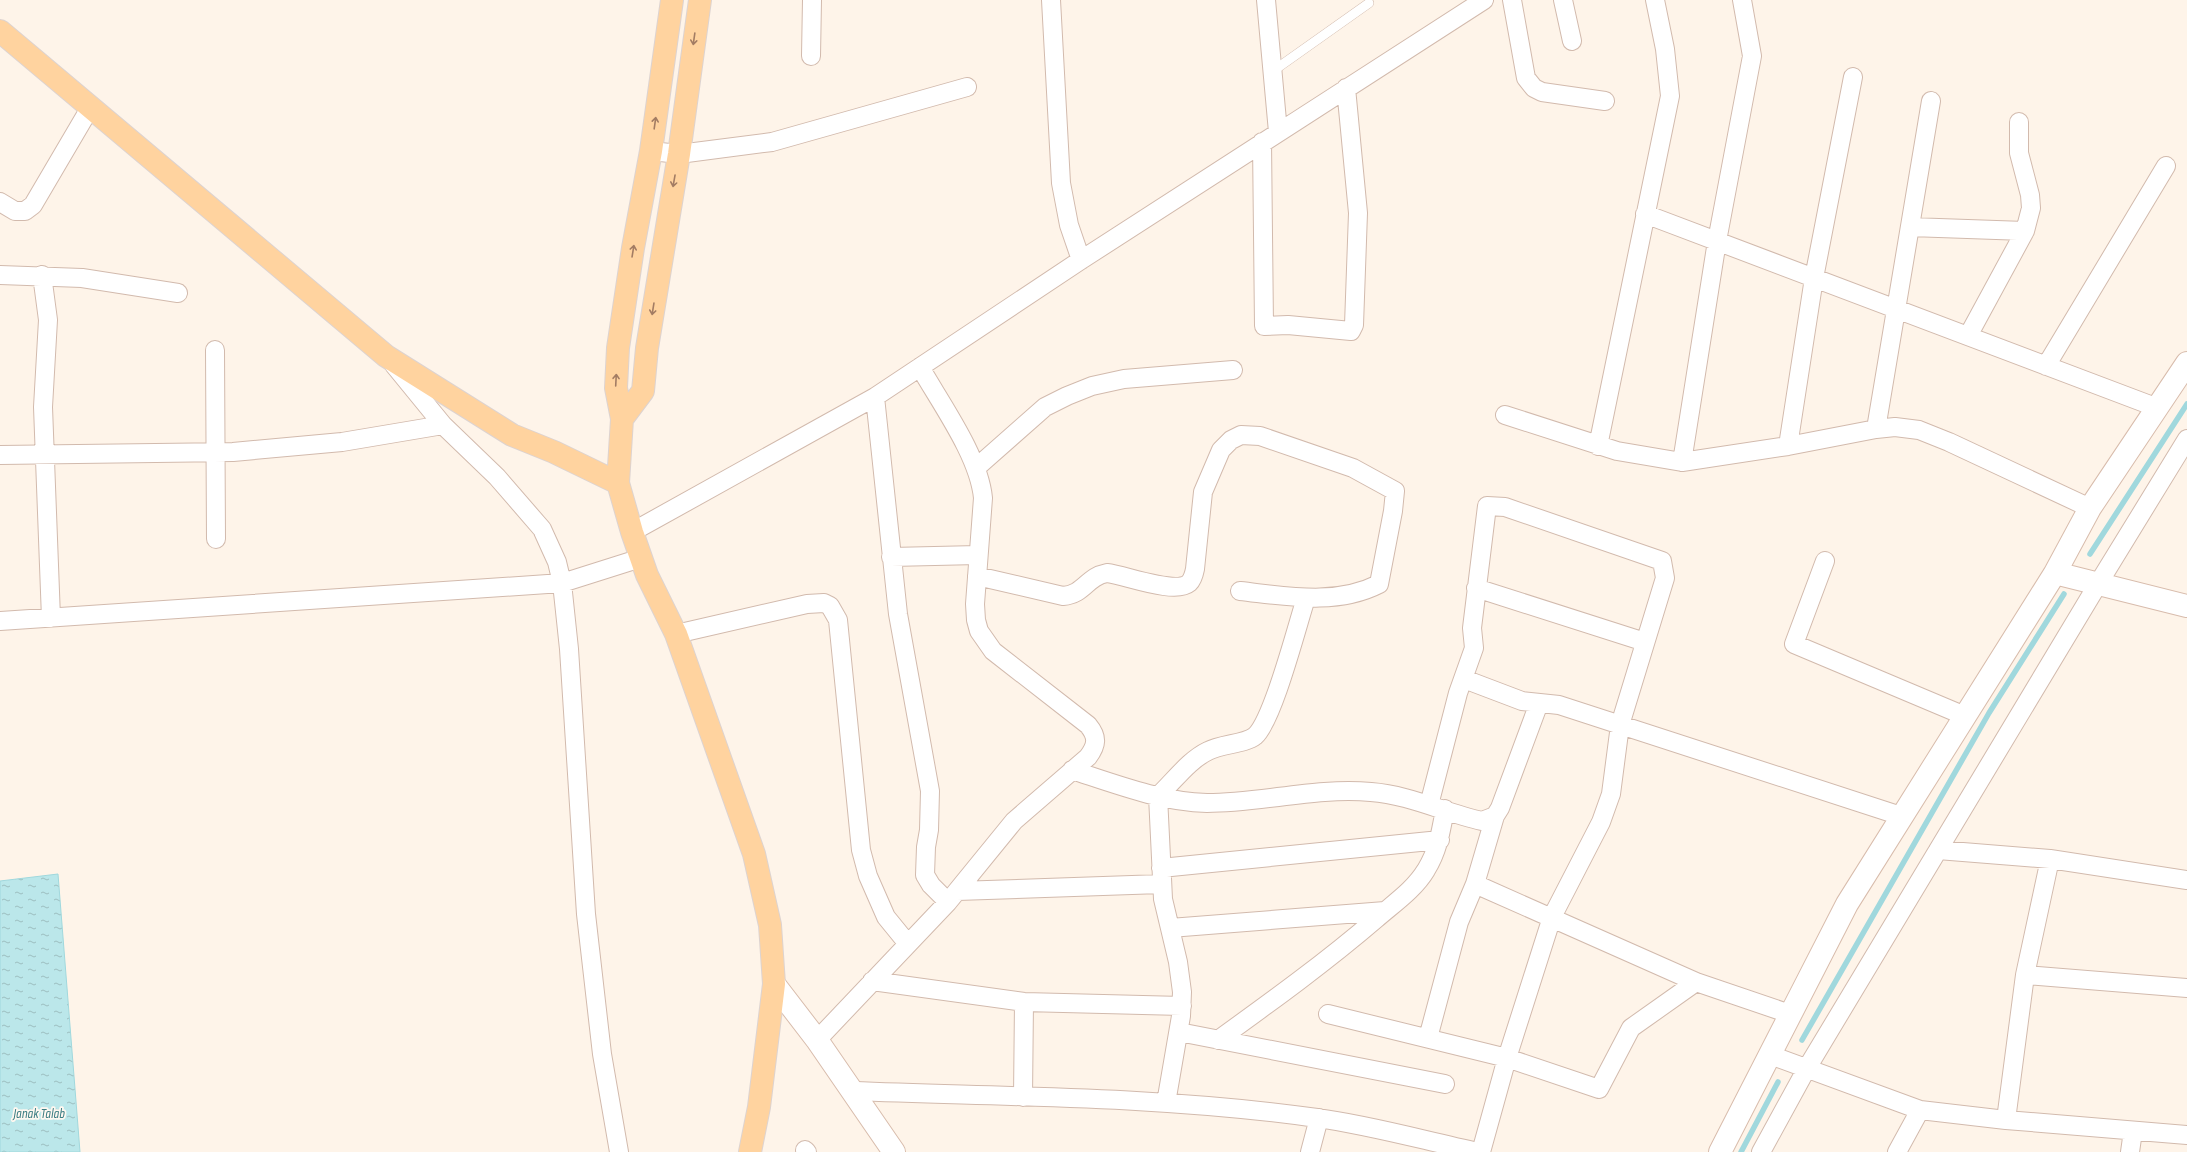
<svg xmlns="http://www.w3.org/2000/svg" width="2187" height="1152" viewBox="0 0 2187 1152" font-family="'Sofia Sans Condensed',sans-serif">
<defs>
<pattern id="water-ripples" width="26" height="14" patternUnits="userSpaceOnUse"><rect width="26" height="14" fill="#bbe7ea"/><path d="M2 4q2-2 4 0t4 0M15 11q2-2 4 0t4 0" fill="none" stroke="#9dbec0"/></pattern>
</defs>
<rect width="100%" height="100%" fill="#fef4e9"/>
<path fill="url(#water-ripples)" stroke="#a0d8dd" d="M58 874 80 1152H0V881Z"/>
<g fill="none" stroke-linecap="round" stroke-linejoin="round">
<path stroke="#a0d8dd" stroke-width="5.5" d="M2090 554 2187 404
M1802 1040 1989 713 2064 594
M1741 1152 1778 1082"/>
<defs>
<path id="lane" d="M1273 71 1369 3"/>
<path id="street" d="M1051 0 1061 183 1069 225 1081 260
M1266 0 1278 132
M1512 0 1526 78 1534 88 1542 92 1605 101
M1563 0 1572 41
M811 56 812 0
M2019 122V153L2030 195 2031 208 2025 231
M1262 142 1264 326 1288 325 1351 331 1354 325 1358 213 1346 88
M651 151 679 154 772 142 967 87
M0 202 15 211H25L33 205 90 108
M1645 214 2158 408
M1910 227 2025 231 1968 336
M0 275 82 278 178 293
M42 275 48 320 43 407 51 618
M215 350 216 539
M394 365 443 425 497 477 542 529 557 562 562 583 569 649 586 914 602 1054 619 1152
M2046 366 2166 166
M875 397 898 614 930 791 929 830 926 847 925 875 931 885 948 902
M1505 415 1617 451 1682 462 1788 446 1876 429 1895 427 1919 430 1949 442 2090 508
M1876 429 1931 101
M1598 446 1670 96 1665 49 1655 0
M1788 446 1814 278 1853 77
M0 455 233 452 342 442 443 425
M1682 462 1717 241 1752 56 1742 0
M977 467 1045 407 1067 396 1092 386 1124 379 1233 370
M632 532 875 397 1081 260 1484 0
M891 557 978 555
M1825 561 1794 644 1965 716
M977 576 1063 596C1085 594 1086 577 1107 573 1125 575 1175 595 1189 583 1193 579 1194 574 1195 569L1203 492 1221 450 1231 440 1241 435 1260 436 1353 468 1395 491 1393 511 1379 584C1336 606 1286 596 1240 591
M1476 588 1645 642
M0 621 562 583 641 558
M676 634 807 604 824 603 830 606 838 620 861 850 868 876 886 917 908 944
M1464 679 1522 701 1559 705 1901 816
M1072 770C1115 784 1162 802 1207 803 1262 803 1316 787 1371 792 1410 795 1445 813 1482 821L1495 816 1500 808 1539 703
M1938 850 2050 859 2187 880
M1161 868 1440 840
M1475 884 1696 982
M957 891 1161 884
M1170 928 1385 911
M2025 975 2187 988
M872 981 1024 1002 1182 1006
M1328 1014 1507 1058 1552 917 1601 822 1611 794 1620 725 1665 578 1662 561 1505 507 1487 506 1472 628 1474 648 1458 693 1429 805
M1179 1032 1445 1084
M1428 1038 1459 922 1475 884 1495 816
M817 1040 948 902 1014 821 1088 757C1097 745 1098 737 1088 725L993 651 979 631 976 620 975 604 983 498C979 456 941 404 920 367
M1218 1040C1272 1001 1326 962 1376 919 1393 904 1414 890 1426 870 1438 851 1441 831 1445 809
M1770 1055 1920 1110 2006 1120 2187 1135
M853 1091C1008 1097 1164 1096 1317 1118 1370 1125 1426 1141 1478 1152
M1023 1097 1024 1002
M1166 1103 1181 1016 1182 992 1178 962 1163 899 1158 796C1174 781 1189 760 1208 751 1221 744 1245 744 1255 736 1273 720 1297 626 1306 598
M2006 1120 2025 975 2050 859
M805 1150 807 1152
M1310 1152 1319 1118
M1481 1152 1507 1058 1599 1089 1631 1028 1696 982 1790 1014
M1761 1152 1807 1068 2098 584 2187 439
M1897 1152 1920 1110
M2130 1152 2133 1131"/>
<path id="secondary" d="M2055 573 2187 606
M774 984 817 1040 894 1152
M1720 1152 1847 904 2055 573 2090 508 2187 363"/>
<path id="primary" d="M0 31 386 356 512 435 554 452 618 483 632 532 647 575 676 634 754 854 770 925 774 984 759 1107 750 1152
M622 419 643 391 647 348 679 154 700 0
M618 483 622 419 616 388 618 348 633 248 651 151 672 0"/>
</defs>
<use href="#lane" stroke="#d2baad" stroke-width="10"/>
<use href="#street" stroke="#d2baad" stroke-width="20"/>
<use href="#secondary" stroke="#d8bcac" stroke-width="24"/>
<use href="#primary" stroke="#ddd3d0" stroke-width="24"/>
<use href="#lane" stroke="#fff" stroke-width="9"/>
<use href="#street" stroke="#fff" stroke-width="18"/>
<use href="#secondary" stroke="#fff" stroke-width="22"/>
<use href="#primary" stroke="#ffd39f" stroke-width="22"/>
</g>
<defs><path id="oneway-shaft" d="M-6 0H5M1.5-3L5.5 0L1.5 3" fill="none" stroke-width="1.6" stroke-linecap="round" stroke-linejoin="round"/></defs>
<g stroke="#a37c63">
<use href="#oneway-shaft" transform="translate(694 39) rotate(98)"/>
<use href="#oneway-shaft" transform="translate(655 123) rotate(-82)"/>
<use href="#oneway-shaft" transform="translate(674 181) rotate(100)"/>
<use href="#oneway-shaft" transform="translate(633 251) rotate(-81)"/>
<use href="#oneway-shaft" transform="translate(653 309) rotate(99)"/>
<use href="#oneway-shaft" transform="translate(616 380) rotate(-87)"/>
</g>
<g text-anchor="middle" stroke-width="3.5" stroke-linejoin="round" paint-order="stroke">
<g font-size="14" font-style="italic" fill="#3b7c82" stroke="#fff8f1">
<text x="39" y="1118">Janak Talab</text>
</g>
</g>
</svg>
